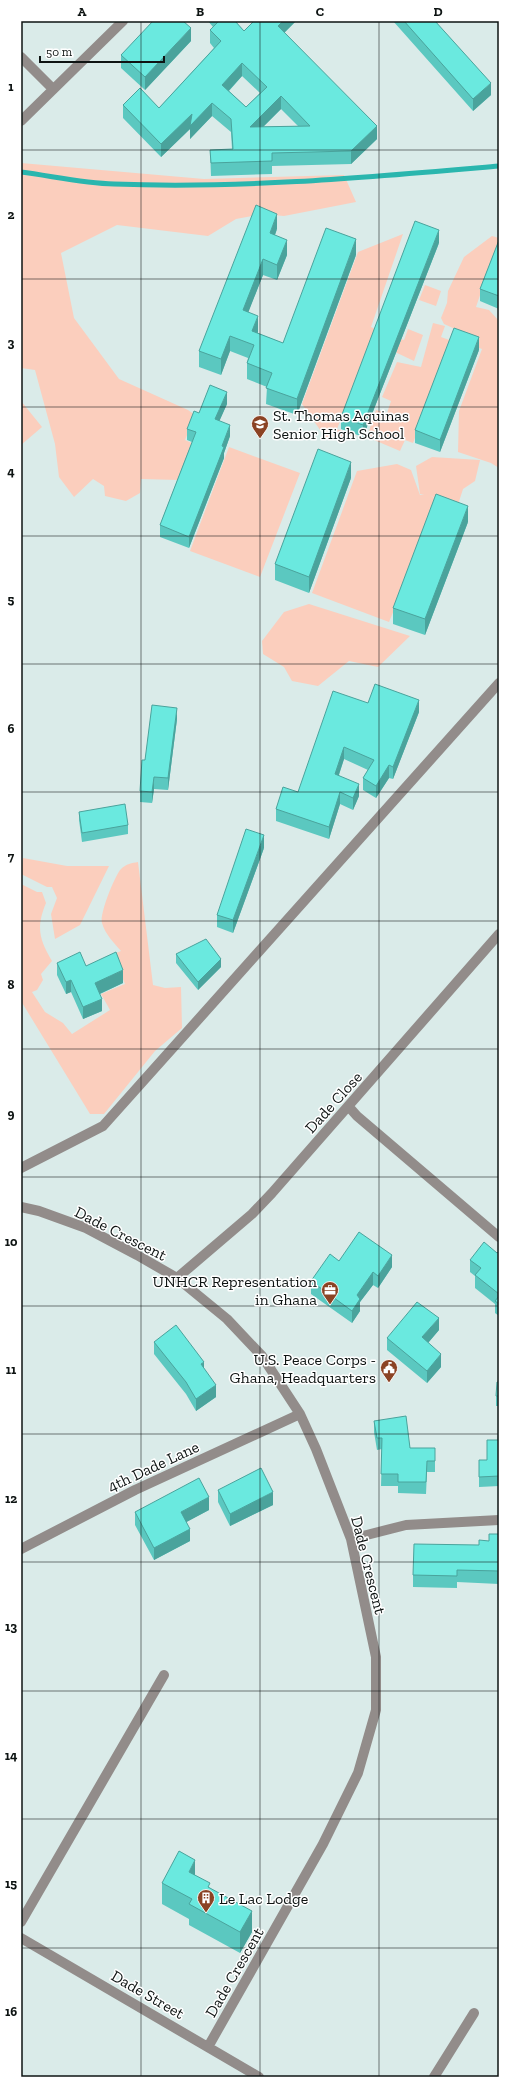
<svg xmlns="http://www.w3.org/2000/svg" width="520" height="2098" viewBox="0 0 520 2098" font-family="'Zilla Slab',serif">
<rect width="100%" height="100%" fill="#daebe9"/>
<path fill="#fbcebd" d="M21 163 204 179 344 175 356 202 284 216 262 214 236 219 208 236 117 225 61 253 74 318 119 379 188 410 195 415 185 440 194 444 178 480 141 479 140 493 126 501 105 496 104 486 93 479 74 497 59 477 55 444 35 370 21 368Z
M403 234 371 327 394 338 388 349 370 340 369 348 337 429 357 436 325 437 302 404 358 252Z
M492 236 499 238V245H497L476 307 489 310 499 321V468L491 463 458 452 459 411 482 349 462 342 464 333 444 324 441 318 447 303 448 291 464 257Z
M425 285 441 291 436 306 419 300Z
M433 323 445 326 441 337 452 341 413 443 405 440 400 451 367 437 376 410 387 413 391 401 382 397 397 362 421 367Z
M408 329 423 335 414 361 395 352 400 339 404 340Z
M21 401 42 427 21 445Z
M229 447 300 473 260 577 190 551Z
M432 457 480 460 475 481 463 489 456 511 430 495 443 505 436 509 389 622 312 593 357 471 397 464 411 470 420 495H424L420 494 416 466Z
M309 604 410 636 378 667 349 661 318 686 292 681 284 667 263 654 262 641 284 612Z
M23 858 67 866H109L80 925 55 939 51 914 57 898 52 887H47L21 874Z
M138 862 153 985 165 988 181 987 182 1028 155 1051 104 1114H90L21 1001V884L37 892H42L46 903C36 927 39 939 52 961L41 974 43 980 37 990 32 992 45 1012 63 1023 72 1034 110 1010 101 994 125 984 117 964 99 960 121 951C114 943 105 934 102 923 99 915 115 875 121 869 126 864 132 863 138 862Z"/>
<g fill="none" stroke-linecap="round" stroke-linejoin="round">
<path stroke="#2ab6ae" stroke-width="5" d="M21 172C52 176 83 183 114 184 242 189 371 177 499 166"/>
<path stroke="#928c8a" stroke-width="10" d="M21 57 53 89
M21 121 123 21
M349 1107 357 1116 499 1237
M21 1168 103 1126 499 683
M21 1207 39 1211 86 1228 137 1255 177 1278 227 1319 262 1356 300 1414 316 1449 351 1539 376 1657V1710L358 1773 323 1844 208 2047
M177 1278 252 1214 272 1193 499 934
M351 1539 406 1525 499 1520
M21 1549 135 1490 300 1414
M21 1922 164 1675
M21 1938 259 2077
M434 2077 474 2013"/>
</g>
<path fill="#5bc8c0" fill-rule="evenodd" d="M208 21H235L244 31 296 21 284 33 377 139 351 164 272 166V174L211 176 210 150 232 149 231 132 212 116 190 139V129L161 157 123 118V105L159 108 214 48 210 43V30L213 27ZM242 76 260 93 246 107 229 91ZM281 109 298 126 263 127Z
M393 21H435L491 95 473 111Z
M191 41 145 90 121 68V55Z
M277 229 275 235 287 255 277 280 263 275 248 312 258 332 257 333 283 343 356 255 297 415 266 404 267 387 247 379V363L248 358 230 351 221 375 199 367V351Z
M499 240V309L480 301V289Z
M439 243 363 437 341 429V417Z
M479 350 440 452 415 443V430Z
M227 404 219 421 230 436 224 453V458L189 548 160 537V525L192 442 187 440V429L199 413Z
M351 478 309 593 275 580V564Z
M468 522 425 635 393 624V608Z
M368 703 419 712 393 779 389 778 376 798 363 790V778L368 770 344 759 339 775 359 796 353 810 340 804 329 839 276 821V809L298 792Z
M177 719 168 790 154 789 152 803 140 802V791L145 760Z
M79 812 128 825V834L82 842 79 820Z
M264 848 233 933 217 927V915Z
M176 954 221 967 198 990 176 963Z
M57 963 86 966 123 983 100 994 102 1011 83 1019 71 992 66 994 57 975Z
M499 1251V1316L495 1313V1304L475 1288V1276L470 1272V1260L497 1253Z
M339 1261 392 1267 378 1288 373 1285 360 1302V1311L352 1323 311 1294V1281Z
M439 1330 428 1343 441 1367 427 1383 387 1350V1338Z
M154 1342 204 1369 216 1397 196 1411 186 1394 154 1354Z
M499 1382V1406H496V1396Z
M374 1421 410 1448H435V1472H427L426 1494 398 1493V1486H381L382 1449 377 1450 374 1432Z
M499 1425V1486L479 1487V1460H487V1440H498Z
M218 1490 273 1505 230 1526 218 1502Z
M209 1510 186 1522 190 1541 154 1560 135 1525V1512Z
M499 1534V1584L457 1582V1588L413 1587V1575L489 1541Z
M195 1875 210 1888 252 1932 240 1953 189 1925V1919L162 1904V1883Z"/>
<path fill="#4aa39c" d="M283 21H296L278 39V26Z
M191 28V41L145 90V77Z
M242 63V76L222 98V85Z
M491 83V95L473 111V99Z
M281 96V109L250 140V127Z
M212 103V116L190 139V129L161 157V144L192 114Z
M377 126V139L351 164V151Z
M277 214V229L270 248V233Z
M439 230V243L363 437V425Z
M356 239V255L297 415V399Z
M287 240V255L277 280V265Z
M263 259V275L243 326V310Z
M258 316V332L253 344 252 331Z
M230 336V351L221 375V359Z
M479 337V350L440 452V440Z
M227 392V404L215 431V419Z
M230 425V436L224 453V458L189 548V537Z
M351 462V478L309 593V577Z
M468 506V522L425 635V619Z
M419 700V712L393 779V767Z
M177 708V719L168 790V778Z
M344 747V759L335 786V774Z
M389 765V778L376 798V786Z
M154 777V789L152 803V792Z
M359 784V796L353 810V798Z
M22 785V794L21 795V786Z
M340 792V804L329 839V827Z
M264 835V848L233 933V920Z
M221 959V967L198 990V982Z
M123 970V983L95 996V983Z
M71 980V992L66 994V982Z
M102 999V1011L83 1019V1007Z
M392 1255V1267L378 1288V1276Z
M373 1272V1285L360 1302V1311L352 1323V1311L357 1295Z
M439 1318V1330L422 1350V1337Z
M441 1354V1367L427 1383V1371Z
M204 1362V1373L201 1364Z
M216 1385V1397L196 1411V1399Z
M273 1492V1505L230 1526V1514Z
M209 1497V1510L181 1525V1512Z
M190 1529V1541L154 1560V1548Z
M195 1860V1881L189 1872Z
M252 1911V1932L240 1953V1932Z"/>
<path fill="#6ae9df" stroke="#4aa39c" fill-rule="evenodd" d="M153 21H183L191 28 145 77 121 55Z
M219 21H235L244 31 254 21H283L278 26 377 126 351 151 272 153V161L211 163 210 150 233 149 231 119 212 103 190 126 192 114 161 144 123 105 140 88 159 108 221 41 210 30ZM242 63 267 87 246 107 222 85ZM281 96 310 126 250 127Z
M404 21H435L491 83 473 99Z
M256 205 277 214 270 233 287 240 277 265 263 259 243 310 258 316 252 331 283 343 326 228 356 239 297 399 266 388 272 373 247 363 254 345 230 336 221 359 199 351Z
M415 221 439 230 363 425 341 417Z
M499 240V296L480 289Z
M454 328 479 337 440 440 415 430Z
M210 385 227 392 215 419 230 425 222 446 224 447 189 537 160 525 196 432 187 429 194 411 199 413Z
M318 449 351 462 309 577 275 564Z
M436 494 468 506 425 619 393 608Z
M375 684 419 700 393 767 389 765 376 786 363 778 374 760 344 747 335 774 359 784 353 798 340 792 329 827 276 809 283 787 298 792 333 691 368 703Z
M152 705 177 708 168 778 154 777 152 792 140 791 142 760H145Z
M125 804 128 825 82 833 79 812Z
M246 829 264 835 233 920 217 915Z
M206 939 221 959 198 982 176 954Z
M80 952 86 966 116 952 123 970 95 983 102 999 83 1007 71 980 66 982 57 963Z
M359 1232 392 1255 378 1276 373 1272 357 1295 360 1299 352 1311 311 1281 330 1254 339 1261Z
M484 1242 497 1253 499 1251V1294L475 1275 481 1268 470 1260Z
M499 1296V1304L495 1301Z
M417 1302 439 1318 422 1337 441 1354 427 1371 387 1338Z
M176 1325 204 1362 201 1364 216 1385 196 1399 186 1382 154 1342Z
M497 1382H499V1396H496Z
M406 1416 410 1448H435V1461H427L426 1482H398V1474H381L382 1438H377L374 1421Z
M499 1425V1476L479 1477V1460H487V1440H498Z
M261 1468 273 1492 230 1514 218 1490Z
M199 1478 209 1497 181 1512 190 1529 154 1548 135 1512Z
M489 1534H499V1571L457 1570V1576L413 1575 414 1544 479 1545V1540L489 1541Z
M179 1851 195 1860 189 1872 210 1883 208 1887 252 1911 240 1932 189 1904 192 1899 162 1883Z"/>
<path fill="none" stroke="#0e1413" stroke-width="1" stroke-opacity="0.55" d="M141 21V2077M260 21V2077M379 21V2077M21 150H499M21 279H499M21 407H499M21 536H499M21 664H499M21 792H499M21 921H499M21 1049H499M21 1177H499M21 1306H499M21 1434H499M21 1562H499M21 1691H499M21 1819H499M21 1948H499"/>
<defs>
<symbol id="school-pin" viewBox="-11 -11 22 30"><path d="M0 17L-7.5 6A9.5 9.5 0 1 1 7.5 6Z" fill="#8b4324" stroke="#fff"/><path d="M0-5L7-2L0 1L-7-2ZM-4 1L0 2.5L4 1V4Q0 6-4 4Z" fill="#fff"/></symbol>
<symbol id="office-pin" viewBox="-11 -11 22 30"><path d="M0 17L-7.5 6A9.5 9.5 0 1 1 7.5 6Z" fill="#8b4324" stroke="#fff"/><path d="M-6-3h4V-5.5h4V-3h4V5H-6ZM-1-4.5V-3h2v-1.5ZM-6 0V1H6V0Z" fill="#fff"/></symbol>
<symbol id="civic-pin" viewBox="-11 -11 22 30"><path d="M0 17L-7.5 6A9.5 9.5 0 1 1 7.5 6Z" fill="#8b4324" stroke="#fff"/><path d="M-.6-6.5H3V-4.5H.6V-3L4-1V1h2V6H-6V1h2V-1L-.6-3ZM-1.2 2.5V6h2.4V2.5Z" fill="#fff"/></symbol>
<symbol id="building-pin" viewBox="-11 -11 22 30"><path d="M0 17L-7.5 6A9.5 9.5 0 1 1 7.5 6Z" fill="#8b4324" stroke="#fff"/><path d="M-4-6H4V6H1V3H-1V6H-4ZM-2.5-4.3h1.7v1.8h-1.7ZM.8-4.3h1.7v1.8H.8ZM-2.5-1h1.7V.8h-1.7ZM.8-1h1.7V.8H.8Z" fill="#fff"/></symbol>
</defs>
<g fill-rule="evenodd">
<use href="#school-pin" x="250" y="414" width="20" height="27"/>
<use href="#office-pin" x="320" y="1280" width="20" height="27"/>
<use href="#civic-pin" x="379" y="1358" width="20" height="27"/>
<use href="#building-pin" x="196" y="1888" width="20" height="27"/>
</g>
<g text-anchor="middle" stroke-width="3" stroke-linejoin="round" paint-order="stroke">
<g font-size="16" fill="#0e1413" stroke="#fff" text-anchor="start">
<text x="273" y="421">St. Thomas Aquinas<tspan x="273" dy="18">Senior High School</tspan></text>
<text x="317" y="1287" text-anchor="end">UNHCR Representation<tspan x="317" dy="18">in Ghana</tspan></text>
<text x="376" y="1365" text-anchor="end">U.S. Peace Corps -<tspan x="376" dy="18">Ghana, Headquarters</tspan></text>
<text x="219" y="1904">Le Lac Lodge</text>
</g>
<g font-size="16" fill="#0e1413" stroke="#fff">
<text transform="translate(333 1102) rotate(-48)" y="6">Dade Close</text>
<text transform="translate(121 1233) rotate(27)" y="6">Dade Crescent</text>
<text transform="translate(153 1466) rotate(-25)" y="6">4th Dade Lane</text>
<text transform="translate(369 1565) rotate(76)" y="6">Dade Crescent</text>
<text transform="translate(234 1972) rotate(-60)" y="6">Dade Crescent</text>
<text transform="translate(148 1994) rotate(30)" y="6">Dade Street</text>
</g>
</g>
<rect width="520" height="2098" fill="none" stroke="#ffffff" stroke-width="44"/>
<path d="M40 56v6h124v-6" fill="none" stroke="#0e1413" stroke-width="2"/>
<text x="46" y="56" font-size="12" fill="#0e1413" stroke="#ffffff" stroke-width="3" paint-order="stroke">50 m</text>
<rect x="22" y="22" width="476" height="2054" fill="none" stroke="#0e1413" stroke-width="1.5"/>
<g font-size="13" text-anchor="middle" font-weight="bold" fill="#0e1413">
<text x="82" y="16">A</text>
<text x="200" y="16">B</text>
<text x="320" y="16">C</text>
<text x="438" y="16">D</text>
<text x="11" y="91">1</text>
<text x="11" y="219">2</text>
<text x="11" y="347">3</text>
<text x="11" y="476">4</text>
<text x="11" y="604">5</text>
<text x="11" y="733">6</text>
<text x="11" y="861">7</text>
<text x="11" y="989">8</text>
<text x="11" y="1118">9</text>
<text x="11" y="1246">10</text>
<text x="11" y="1374">11</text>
<text x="11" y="1503">12</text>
<text x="11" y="1631">13</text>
<text x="11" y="1760">14</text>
<text x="11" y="1888">15</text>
<text x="11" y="2016">16</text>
</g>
</svg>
